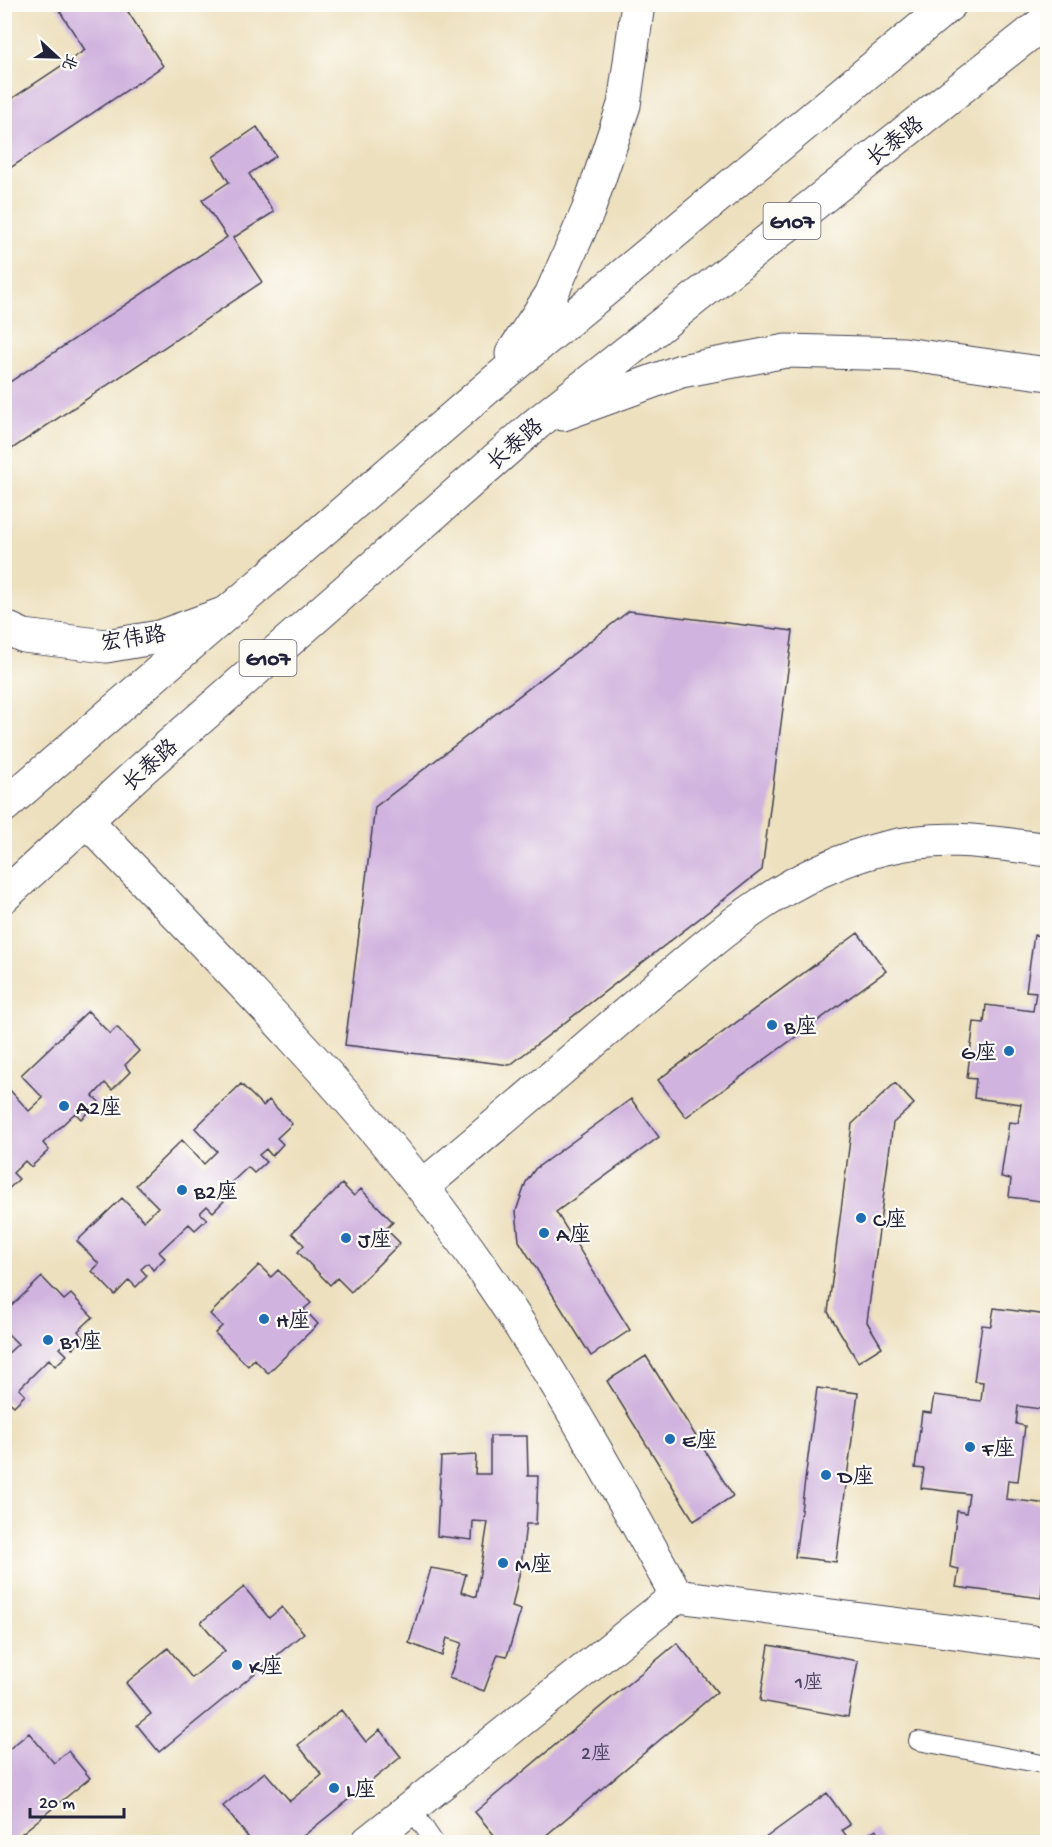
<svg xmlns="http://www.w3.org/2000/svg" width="1052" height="1847" viewBox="0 0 1052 1847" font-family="'Gochi Hand','LXGW WenKai TC',sans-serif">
<rect width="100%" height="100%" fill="#fdfcf7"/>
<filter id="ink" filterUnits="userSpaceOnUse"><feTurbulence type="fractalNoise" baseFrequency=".0167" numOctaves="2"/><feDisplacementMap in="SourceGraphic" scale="12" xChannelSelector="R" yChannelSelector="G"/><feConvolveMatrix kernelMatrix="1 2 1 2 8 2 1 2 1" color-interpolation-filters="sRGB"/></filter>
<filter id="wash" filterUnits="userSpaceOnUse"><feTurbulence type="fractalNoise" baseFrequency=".008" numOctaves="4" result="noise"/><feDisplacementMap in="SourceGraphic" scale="24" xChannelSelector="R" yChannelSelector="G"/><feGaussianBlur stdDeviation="1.35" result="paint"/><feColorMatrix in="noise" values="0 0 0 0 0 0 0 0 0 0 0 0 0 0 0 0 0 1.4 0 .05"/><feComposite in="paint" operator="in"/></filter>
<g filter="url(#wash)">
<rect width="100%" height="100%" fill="#ede0be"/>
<g id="blocks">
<path fill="#d0b3de" d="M55 4H123L163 66 4 172V104L85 50Z
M257 127 276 156 249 174 274 212 233 238 262 282 4 454V386L227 237 202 200 229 182 213 157Z
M629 611 793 631 762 870 510 1065 345 1045 375 807Z
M1045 918H1048V1202L1009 1197 1011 1179 1001 1177 1009 1122 1018 1123 1021 1104 974 1098 976 1079 967 1078 974 1022 984 1023 986 1005 1033 1011 1036 992 1026 991 1034 935 1043 936Z
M858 933 886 971 686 1117 658 1080Z
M88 1011 110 1034 117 1027 139 1051 125 1065 130 1072 112 1090 105 1083 93 1096 99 1102 81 1119 75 1113 43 1143 49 1150 31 1167 25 1161 13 1173 19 1179 4 1193V1091L8 1088 29 1111 43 1098 21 1075Z
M895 1083 914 1104 893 1123 867 1322 882 1347 858 1362 828 1312 852 1124Z
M241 1084 263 1106 269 1100 292 1124 277 1138 283 1144 272 1156 266 1149 259 1155 266 1162 254 1173 248 1167 218 1195 224 1201 213 1212 207 1206 200 1213 207 1219 195 1230 189 1224 159 1252 165 1258 153 1270 148 1263 141 1269 147 1276 136 1287 129 1280 115 1295 92 1271 99 1264 77 1241 122 1198 144 1221 158 1207 136 1185 182 1140 204 1164 217 1151 195 1128Z
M631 1099 659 1137 556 1212 630 1330 591 1356 519 1241 516 1211 526 1182 535 1169Z
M342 1184 354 1196 361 1189 393 1222 386 1229 400 1243 351 1292 337 1278 330 1285 298 1252 304 1245 292 1233Z
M259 1265 271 1277 278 1270 311 1303 304 1309 318 1324 268 1373 254 1359 248 1366 215 1333 222 1326 210 1314Z
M42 1277 64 1300 71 1294 93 1317 78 1331 84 1338 73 1349 67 1343 60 1348 67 1355 55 1366 49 1359 19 1389 25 1395 14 1406 7 1400 4 1402V1357L18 1344 4 1330V1313Z
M994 1308 1048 1315V1410L1018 1406 1016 1424 1025 1426 1018 1481 1008 1480 1006 1499 1048 1504V1580H1043L1041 1598 956 1587 959 1569 950 1567 957 1511 966 1513 969 1494 921 1488 924 1469 915 1468 922 1412 931 1413 934 1395 981 1401 983 1382 974 1381 982 1325 991 1326Z
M646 1356 733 1496 694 1521 607 1381Z
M817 1388 858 1393 836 1562 795 1557Z
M490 1436H527L528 1476H538L536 1524H526L521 1566 512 1607 521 1610 507 1656 498 1654 484 1691 449 1678 462 1643 447 1638 442 1656 409 1643 431 1568 466 1574 461 1592 476 1597 488 1522 473 1521 472 1540 437 1536 441 1457 476 1455 475 1474H490Z
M244 1587 269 1618 282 1607 304 1633 159 1752 137 1725 151 1714 126 1683 168 1648 192 1678 225 1651 201 1622Z
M677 1643 717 1692 538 1842H500L475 1812Z
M769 1645 858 1661 848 1717 760 1701Z
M341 1710 366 1742 380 1730 401 1757 296 1842H242L248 1837 223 1806 265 1772 290 1801 322 1775 298 1745Z
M29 1733 54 1763 68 1751 90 1778 11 1842H4V1753Z
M827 1793 850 1825 842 1830 851 1842H762L761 1841Z
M876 1829 886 1842H857Z"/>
</g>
</g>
<g filter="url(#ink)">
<use href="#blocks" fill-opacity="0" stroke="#403e4f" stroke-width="1.5"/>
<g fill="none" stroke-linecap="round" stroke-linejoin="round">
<defs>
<path id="lane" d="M918 1741 1048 1765
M411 1808 434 1842"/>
<path id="street" d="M86 820C200 940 319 1057 422 1187 522 1314 599 1454 677 1596L368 1842
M422 1187C489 1131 556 1074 622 1017 704 948 775 876 881 849 942 833 988 842 1048 850
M677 1596 1048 1644"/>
<path id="secondary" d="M4 627 24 636 106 646 159 637 226 613"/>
<path id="highway" d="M512 354 551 295 588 211 624 105 638 4
M563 414 681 371 786 351 904 354 1048 374
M4 806 494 382 950 4
M4 896 140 771 536 424 1048 19"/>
</defs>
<use href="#lane" stroke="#403e4f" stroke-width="20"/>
<use href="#street" stroke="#403e4f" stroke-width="35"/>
<use href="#secondary" stroke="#403e4f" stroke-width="35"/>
<use href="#highway" stroke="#403e4f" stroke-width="35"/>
<use href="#lane" stroke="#fff" stroke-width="18"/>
<use href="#street" stroke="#fff" stroke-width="33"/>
<use href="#secondary" stroke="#fff" stroke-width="33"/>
<use href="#highway" stroke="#fff" stroke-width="33"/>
</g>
</g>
<g fill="#1f6fb2" stroke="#fdfcf7" stroke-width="2">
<circle cx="772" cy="1025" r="6"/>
<circle cx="1009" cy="1051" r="6"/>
<circle cx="64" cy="1106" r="6"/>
<circle cx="182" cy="1190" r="6"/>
<circle cx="861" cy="1218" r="6"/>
<circle cx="544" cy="1233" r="6"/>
<circle cx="346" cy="1238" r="6"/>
<circle cx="264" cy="1319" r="6"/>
<circle cx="48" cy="1340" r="6"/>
<circle cx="670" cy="1439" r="6"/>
<circle cx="970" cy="1447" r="6"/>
<circle cx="826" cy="1475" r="6"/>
<circle cx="503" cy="1563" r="6"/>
<circle cx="237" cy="1665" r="6"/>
<circle cx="334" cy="1788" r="6"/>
</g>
<g text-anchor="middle" stroke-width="4.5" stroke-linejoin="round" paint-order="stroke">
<g font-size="20" fill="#4e4664">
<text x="809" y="1688">1座</text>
<text x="596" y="1759">2座</text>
</g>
<g fill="#fdfcf7" stroke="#646373" stroke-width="1.5">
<rect x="763.5" y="203" width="57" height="36" rx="4.5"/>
<rect x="239.5" y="640" width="57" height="36" rx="4.5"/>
</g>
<g font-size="21" font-weight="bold" fill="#22223b">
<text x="792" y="228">G107</text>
<text x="268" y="665">G107</text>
</g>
<g font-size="22" fill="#22223b" stroke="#fdfcf7">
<text transform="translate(894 140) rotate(-38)" y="8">长泰路</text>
<text transform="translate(514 443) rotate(-41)" y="8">长泰路</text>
<text transform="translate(133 637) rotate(-9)" y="8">宏伟路</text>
<text transform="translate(149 764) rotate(-42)" y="8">长泰路</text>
</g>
<g font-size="22" fill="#22223b" stroke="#fdfcf7" text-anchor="start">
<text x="784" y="1033">B座</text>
<text x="997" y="1059" text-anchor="end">G座</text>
<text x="76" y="1114">A2座</text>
<text x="194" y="1198">B2座</text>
<text x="873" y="1226">C座</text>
<text x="556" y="1241">A座</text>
<text x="358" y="1246">J座</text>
<text x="276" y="1327">H座</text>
<text x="60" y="1348">B1座</text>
<text x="682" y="1447">E座</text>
<text x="982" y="1455">F座</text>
<text x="838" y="1483">D座</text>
<text x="515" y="1571">M座</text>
<text x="249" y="1673">K座</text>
<text x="346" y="1796">L座</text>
</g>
</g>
<rect width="1052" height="1847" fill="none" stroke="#fdfcf7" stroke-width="24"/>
<g transform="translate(57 57) rotate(112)" stroke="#fdfcf7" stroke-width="4.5" paint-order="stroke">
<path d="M0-4.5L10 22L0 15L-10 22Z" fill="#22223b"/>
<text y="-9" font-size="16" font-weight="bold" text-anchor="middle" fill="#22223b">北</text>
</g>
<path d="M30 1808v9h94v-9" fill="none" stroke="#22223b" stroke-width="3"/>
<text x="39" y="1808" font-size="18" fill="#22223b" stroke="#fdfcf7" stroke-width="4.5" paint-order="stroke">20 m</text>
</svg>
